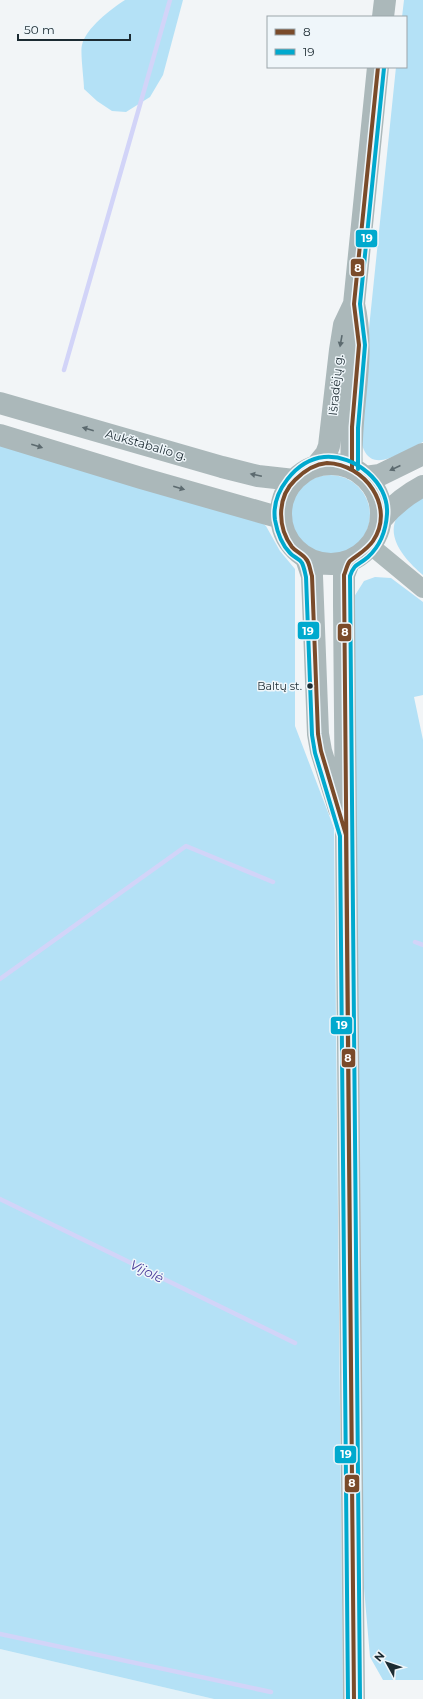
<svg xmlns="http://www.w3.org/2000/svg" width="423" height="1699" viewBox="0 0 423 1699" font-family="Montserrat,sans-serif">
<rect width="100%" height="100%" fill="#f2f5f7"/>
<path fill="#e0f1f9" d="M0 1649 214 1699H0Z"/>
<path fill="#b4e1f6" d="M125 0H183L163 75 150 97 126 112 112 111 97 101 84 89C84 80 80 52 82 45 86 28 111 9 125 0Z
M404 0H423V442C391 458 362 480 359 425L396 67H406V17H402Z
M0 442 257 518 266 526 280 551 295 569V726L334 828 343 1699H214L0 1649Z
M290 515a40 40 0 1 1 80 0a40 40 0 1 1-80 0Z
M423 494V575C408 562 385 539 397 517 401 510 417 499 423 494Z
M375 577 391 578 423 602V695L414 697 423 740V1680H383L370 1657 364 1588 352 600 364 581Z"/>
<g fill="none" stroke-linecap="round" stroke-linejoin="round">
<path stroke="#d2d4f8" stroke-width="4.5" d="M64 370 170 0
M415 942 423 945
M0 979 186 846 273 882
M0 1199 295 1343
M0 1634 271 1692"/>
<path stroke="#adbabb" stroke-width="18" d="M371 546 423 589"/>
<path stroke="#abb8ba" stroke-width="22" d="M383 17 385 0
M0 403 222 467 258 476 294 480
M0 435 141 478 281 518
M281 514a50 50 0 1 1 100 0a50 50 0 1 1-100 0Z
M317 465 326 454 329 446 340 350 344 325 354 304 378 67
M352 469C348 413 367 359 354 304
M365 477 380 475 423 454
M381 520C393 505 406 495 423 486
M306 558 312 576 318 734 321 751 339 809
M349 562 344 575V605L354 1699"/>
<defs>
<path id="bus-1" d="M327 463C365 464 396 507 373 541 366 551 358 554 350 561 347 564 346 571 344 575L354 1699 346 835 321 751 318 734 312 576C310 571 310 563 306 559 303 554 296 552 292 547 277 527 277 497 295 480 304 471 314 464 327 463Z
M352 469V427L359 345 354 304 378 67"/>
<path id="bus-2" d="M358 469V428L365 345 360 304 384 68
M348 1699 340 836 315 753 312 735 306 577C305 573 304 567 302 563 299 558 293 557 290 553 282 545 277 531 275 520 271 492 296 460 324 457 354 454 389 482 387 514 386 530 380 546 368 557 358 566 355 562 350 576L360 1699"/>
</defs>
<use href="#bus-1" stroke="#eff6fa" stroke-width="7"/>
<use href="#bus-2" stroke="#eff6fa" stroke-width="7"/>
<use href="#bus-1" stroke="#7a4b2a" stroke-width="4"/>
<use href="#bus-2" stroke="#00a9ce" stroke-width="4"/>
</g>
<defs><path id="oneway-solid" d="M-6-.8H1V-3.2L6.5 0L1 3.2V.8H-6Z"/></defs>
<g fill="#5c6a6f">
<use href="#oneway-solid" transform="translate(341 341) rotate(100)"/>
<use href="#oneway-solid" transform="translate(88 429) rotate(-164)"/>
<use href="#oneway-solid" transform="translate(37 446) rotate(17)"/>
<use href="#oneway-solid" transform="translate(395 468) rotate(155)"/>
<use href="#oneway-solid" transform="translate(256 475) rotate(-168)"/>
<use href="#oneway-solid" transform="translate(179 488) rotate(16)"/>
</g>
<circle fill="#1c2b32" stroke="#eff6fa" stroke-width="1.5" cx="310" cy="686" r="3.5"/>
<g text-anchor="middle" stroke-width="3" stroke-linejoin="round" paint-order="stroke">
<g font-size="11" fill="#1c2b32" stroke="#eff6fa" text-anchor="end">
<text x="302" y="690">Baltų st.</text>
</g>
<g font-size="12" fill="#1c2b32" stroke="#eff6fa">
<text transform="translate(336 385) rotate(-84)" y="4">Išradėjų g.</text>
<text transform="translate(146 445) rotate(16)" y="4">Aukštabalio g.</text>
</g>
<g font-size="13" font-style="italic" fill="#483b9a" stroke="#eff6fa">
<text transform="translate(147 1271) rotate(26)" y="5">Vijolė</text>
</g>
</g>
<g stroke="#eff6fa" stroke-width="1.5">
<rect x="355" y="229" width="23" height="19" rx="4" fill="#00a9ce"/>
<rect x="350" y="258" width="15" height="19" rx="4" fill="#7a4b2a"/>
<rect x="297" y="621" width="23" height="19" rx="4" fill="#00a9ce"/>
<rect x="337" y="623" width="15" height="19" rx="4" fill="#7a4b2a"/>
<rect x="330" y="1016" width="23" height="19" rx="4" fill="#00a9ce"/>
<rect x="341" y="1048" width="15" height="20" rx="4" fill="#7a4b2a"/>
<rect x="334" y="1445" width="23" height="19" rx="4" fill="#00a9ce"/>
<rect x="344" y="1474" width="16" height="19" rx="4" fill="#7a4b2a"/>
</g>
<g font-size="11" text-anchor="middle" font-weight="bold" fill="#fff">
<text x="367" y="242">19</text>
<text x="358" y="272">8</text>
<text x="308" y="635">19</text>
<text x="345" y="636">8</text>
<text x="342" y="1029">19</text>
<text x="348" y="1062">8</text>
<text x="346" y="1458">19</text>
<text x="352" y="1487">8</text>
</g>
<rect x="267" y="16" width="140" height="52" fill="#eff6fa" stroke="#9ba5aa"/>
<rect x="275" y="29" width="20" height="6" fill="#7a4b2a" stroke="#9ba5aa"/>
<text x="303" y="36" font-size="12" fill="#1c2b32">8</text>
<rect x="275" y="49" width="20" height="6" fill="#00a9ce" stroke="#9ba5aa"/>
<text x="303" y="56" font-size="12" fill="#1c2b32">19</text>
<g transform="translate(387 1663) rotate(310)" stroke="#eff6fa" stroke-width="3" paint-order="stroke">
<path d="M0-3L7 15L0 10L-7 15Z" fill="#1c2b32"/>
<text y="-6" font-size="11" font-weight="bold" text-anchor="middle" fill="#1c2b32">N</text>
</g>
<path d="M18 34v6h112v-6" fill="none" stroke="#1c2b32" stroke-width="2"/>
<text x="24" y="34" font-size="12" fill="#1c2b32" stroke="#eff6fa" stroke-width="3" paint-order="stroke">50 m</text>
</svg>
